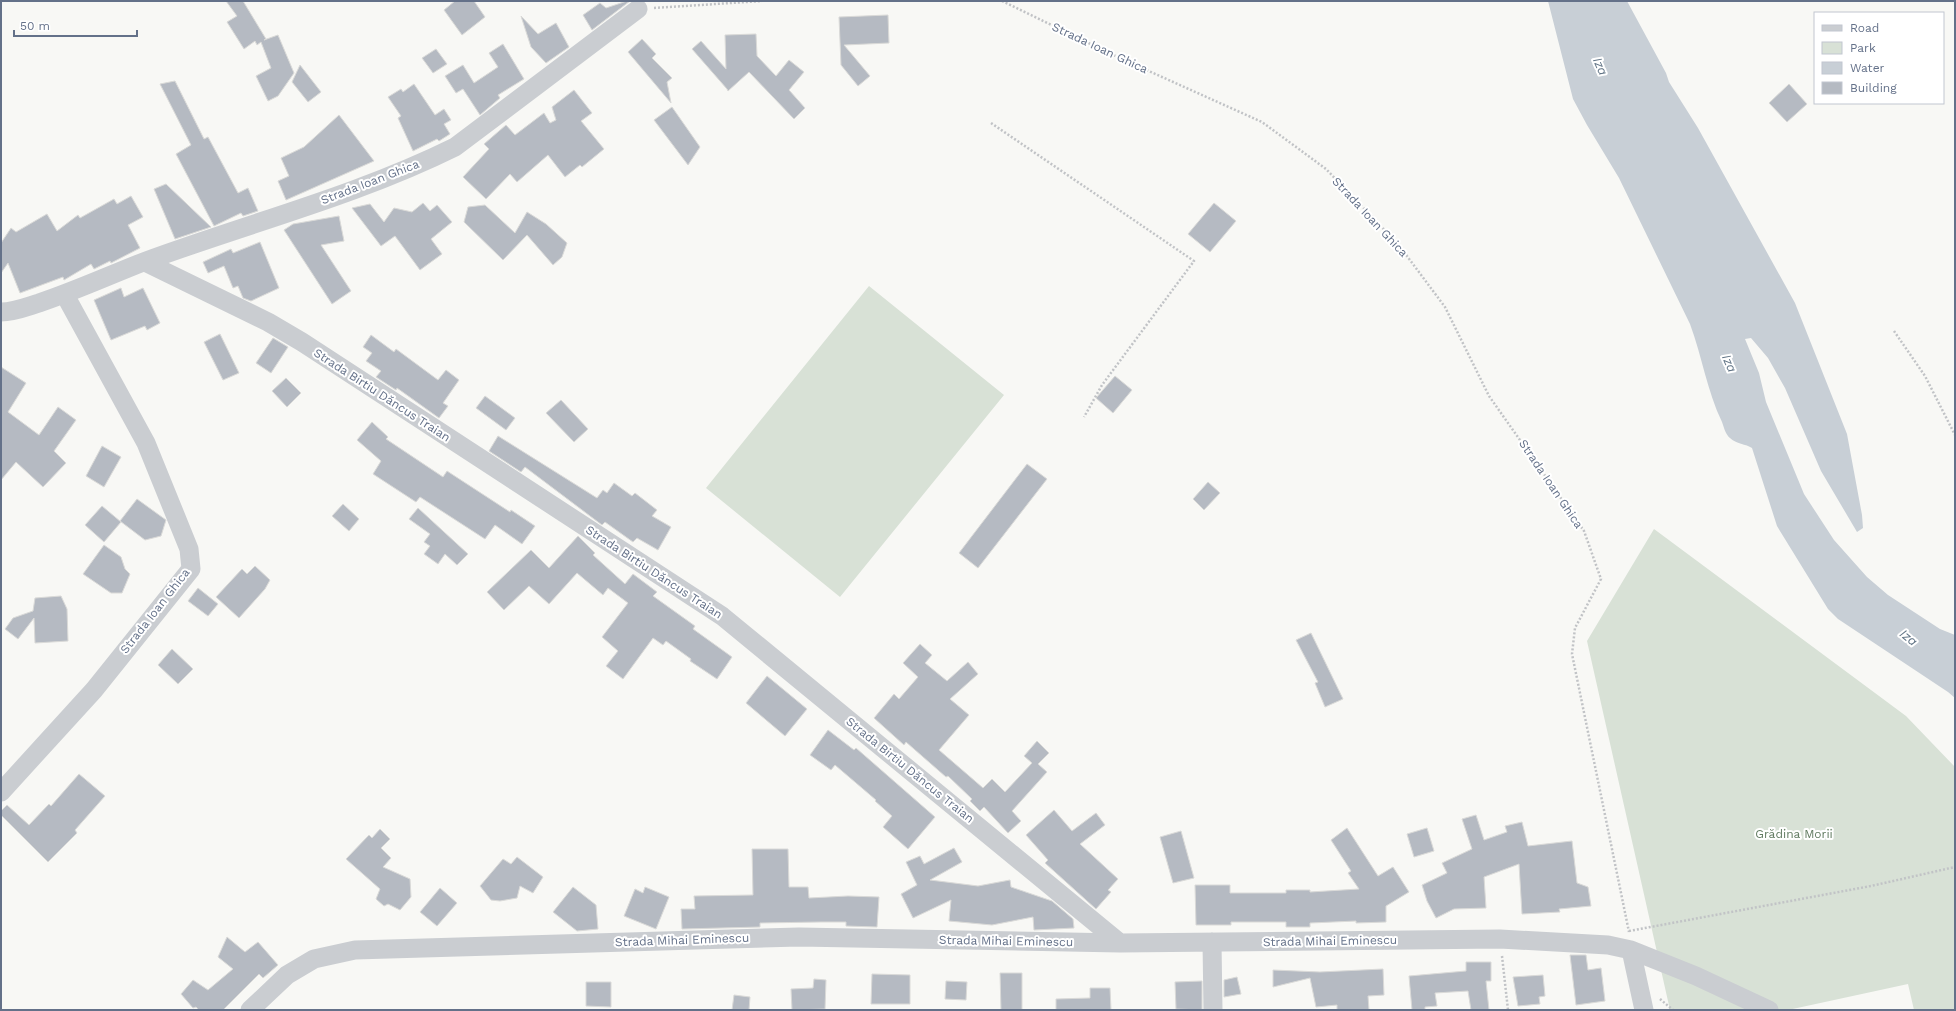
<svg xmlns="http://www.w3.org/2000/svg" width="1956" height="1011" viewBox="0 0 1956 1011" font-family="'Work Sans',sans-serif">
<rect width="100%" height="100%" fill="#f8f8f5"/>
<path fill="#d8e1d6" d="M869 286 1004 395 840 597 706 488Z
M1654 529 1906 716 1955 767V1010H1914L1908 984 1788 1010H1670L1587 641Z"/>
<path fill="#c8cfd6" d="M1548 1H1627L1666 73 1669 82 1698 128 1795 303 1847 434 1862 515 1863 528 1857 532 1821 471 1785 388 1768 358 1751 338 1745 339 1759 373 1766 402 1804 494 1834 540 1867 577 1888 595 1940 629 1955 635V698L1948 692 1838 619 1828 609 1777 526 1752 448C1746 444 1736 444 1730 438 1726 435 1724 428 1722 422 1707 391 1702 356 1690 324L1619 178 1587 125 1573 99Z"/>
<path fill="#b5bac2" stroke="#dadad8" d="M226 1H243L266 39 264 40 278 35 294 73 278 96 268 101 256 76 271 68 261 42 257 45 255 41 244 49 227 22 237 16Z
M455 1H474L485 17 462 35 444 10Z
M627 1H630L592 30 583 15 600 3 606 8Z
M888 15 889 43 844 45 870 76 858 86 841 65 839 17Z
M521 16 538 34 556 23 569 47 546 63 531 47Z
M756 34 757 56 776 76 789 60 804 72 789 90 805 108 794 119 749 72 728 91 727 89 692 49 701 41 726 69 725 35Z
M642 39 656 54 652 58 672 78 667 82 671 103 628 52Z
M503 44 524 79 498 95 500 98 480 115 463 89 456 93 445 76 463 65 474 83 498 67 489 53Z
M436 49 447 64 433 73 422 58Z
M300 65 321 92 308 102 292 82Z
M175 81 204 139 208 137 238 193 248 188 258 211 243 216 241 213 214 226 176 154 191 145 160 84Z
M414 84 435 115 444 109 451 120 444 124 450 134 439 141 437 139 413 151 398 118 401 116 388 97 401 89 403 92Z
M1789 84 1807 104 1787 122 1769 103Z
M574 90 592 113 581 121 604 149 582 167 580 165 565 177 548 155 517 182 510 174 486 199 463 177 489 149 484 144 506 125 515 135 544 113 550 123 556 120 552 107Z
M672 107 700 147 688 165 654 120Z
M339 115 374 161 286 200 278 181 289 176 281 158 304 147Z
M166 184 211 227 175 239 154 189Z
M131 196 143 217 128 225 140 248 111 263 110 261 94 269 91 264 64 280 63 277 20 293 8 263 1 273V243L11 228 16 232 47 214 57 231 78 215 80 218 114 199 117 204Z
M423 203 430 211 437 205 452 222 431 239 442 254 420 270 395 236 381 246 352 208 370 204 384 222 394 208 412 212Z
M1214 203 1236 221 1210 252 1188 234Z
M485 205 515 233 527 212 546 224 567 243 562 257 553 265 527 235 503 260 464 222 468 207Z
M339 216 344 241 321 245 351 291 332 304 284 230 293 224Z
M260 242 279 288 251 301 243 298 238 286 233 288 224 266 208 273 203 262 231 249 233 253Z
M121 288 124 297 143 288 160 323 147 330 145 326 111 340 94 300Z
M220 334 239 373 223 380 204 342Z
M371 335 394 352 396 349 438 380 446 370 459 380 443 403 448 406 439 418 397 388 396 390 376 377 381 371 366 361 372 353 363 347Z
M273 338 288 347 271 373 256 363Z
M1 367 26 383 8 412 39 435 58 407 76 420 54 451 66 463 43 487 16 462 1 480Z
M1115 376 1132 390 1113 413 1096 398Z
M286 378 301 393 287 407 272 391Z
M485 396 515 418 506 430 476 408Z
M561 400 588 429 574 442 546 413Z
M372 422 388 437 386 439 443 477 447 471 510 512 511 510 535 526 522 544 495 525 485 539 420 497 416 502 373 474 381 461 357 440Z
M498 436 597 498 603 490 607 493 614 483 632 496 635 493 657 510 652 516 671 527 658 550 637 538 633 542 605 522 602 525 525 467 521 472 489 451Z
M102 446 121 457 104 487 86 476Z
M1027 464 1047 479 978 568 959 553Z
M1208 482 1220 493 1204 510 1193 499Z
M137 499 166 520 161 536 145 540 120 521Z
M343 504 359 519 349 531 332 516Z
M102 506 121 522 104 542 85 525Z
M418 508 468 554 457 565 445 554 438 564 424 554 430 546 424 542 430 534 409 519Z
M578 536 595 553 593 555 625 584 633 574 657 592 653 596 695 626 693 629 732 657 717 679 690 661 691 659 666 641 663 645 653 638 623 679 606 666 618 651 602 637 628 603 608 588 603 595 577 573 549 604 529 586 504 610 487 592 531 550 549 568Z
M104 545 121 557 125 569 130 574 122 593H111L83 574Z
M255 566 270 580 265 589 239 618 216 597 242 569 247 574Z
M198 588 218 604 208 616 188 601Z
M61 596 67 609 68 641 35 643 34 618 18 639 5 629 13 618 33 611 35 598Z
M1311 633 1343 699 1325 707 1315 683 1318 682 1296 640Z
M920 644 932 655 925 663 947 681 968 662 978 674 950 699 969 715 939 750 968 775 983 788 992 779 1005 792 1032 763 1024 756 1037 741 1049 753 1038 764 1047 772 1012 811 1021 821 1008 833 984 807 980 811 970 801 972 799 948 776 946 777 906 742 904 745 874 718 894 694 899 699 918 677 903 663Z
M172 649 193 669 178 684 158 665Z
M767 676 807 709 785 736 746 703Z
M828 730 854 750 856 748 935 817 908 849 883 827 892 816 875 801 876 800 835 765 831 770 810 755Z
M79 774 105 796 75 830 77 833 48 862 1 815V811L7 805 29 825 49 804 51 806Z
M1054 810 1072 831 1096 813 1105 825 1080 844 1118 879 1108 890 1111 892 1096 909 1045 863 1048 860 1026 835Z
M1476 815 1484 840 1507 832 1505 826 1522 822 1528 846 1572 841 1577 883 1588 887 1591 906 1559 909 1560 912 1522 914 1519 864 1484 877 1486 908 1454 909 1436 918 1427 901 1422 885 1447 873 1442 863 1472 849 1462 819Z
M1347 828 1378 876 1393 867 1409 892 1386 906V922L1356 923V921L1310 923V927H1286V922H1231V925H1196L1195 885H1230V893H1286V890H1310V892L1359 889 1348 873 1351 871 1331 840Z
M1427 828 1434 851 1414 857 1407 834Z
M380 829 390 839 381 848 391 858 383 867 410 879 411 897 400 910 388 904 384 906 376 899 380 889 346 859 369 835 372 838Z
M1181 831 1194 878 1173 883 1160 837Z
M954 848 962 862 930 880 978 886 1010 880 1011 887 1052 901 1073 919 1074 928 1034 930 1033 917 992 925 949 921 951 900 913 918 901 894 917 885 906 862 920 856 924 864Z
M752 849H788L789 887H808L809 898 848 896 879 897 877 927 846 926V922H821L760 923V927L682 929 681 909H695L694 896 753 895Z
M517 857 543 877 533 893 520 886 517 898 500 901 491 900 480 886 503 859 511 864Z
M573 887 596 905 598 929 577 931 553 912Z
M645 887 669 897 656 929 624 916 635 889 643 893Z
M440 888 457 903 437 926 420 912Z
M227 937 245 952 258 942 278 965 263 978 259 974 223 1010H199L196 1007 193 1008 181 994 193 980 208 990 233 969 218 957Z
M1570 955H1586L1588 970 1601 968 1605 1001 1576 1005Z
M1466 962H1491V981H1486L1489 1010H1471L1468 991 1435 993 1437 1006 1425 1007V1010H1412L1409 976 1466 971Z
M1383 969 1384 995 1368 996 1369 1010H1337V1005L1316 1007 1310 978 1273 987V970L1320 972Z
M1000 973H1022V1010H1001Z
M872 974 910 975V1004H871Z
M1543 975 1545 996 1539 997 1540 1004 1518 1006 1513 977Z
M1237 977 1241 994 1224 997V980Z
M814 979 826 980 825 1009 792 1010 791 989 813 988Z
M946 981 967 982 966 1000 945 999Z
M1202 981V1010L1176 1009 1175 982Z
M586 982H611V1007L586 1006Z
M1090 988H1110L1111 1010H1056V999L1090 998Z
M734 995 750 997 749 1010H732Z"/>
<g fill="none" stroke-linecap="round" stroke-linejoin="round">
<path stroke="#c1c3c6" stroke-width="2.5" stroke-dasharray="2 2" stroke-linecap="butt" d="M1002 1 1111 54 1262 122 1326 169 1398 244 1445 307 1489 396 1584 531 1601 579 1575 628 1572 654 1629 932
M654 8 762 1
M991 123 1194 261 1102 385 1084 417
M1894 331 1925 376 1955 435
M1629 931 1871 886 1955 867
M1502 956 1508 1010
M1660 999 1673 1010"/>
<path stroke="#cacdd1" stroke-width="19" d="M145 262 268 322 302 342 722 616 1120 943
M1 312C14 312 26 307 39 303 75 291 110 275 146 261 249 223 356 196 455 147L638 9
M1 792 94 690 191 569 189 549 146 443 65 295
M1212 942 1213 1010
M1631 950 1644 1010
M250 1010 287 975 314 959 355 950 799 937 1120 943 1500 939 1608 945 1631 950 1696 976 1769 1010"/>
</g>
<g text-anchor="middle" stroke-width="4" stroke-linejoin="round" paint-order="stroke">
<g font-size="12" fill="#647189" stroke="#fff">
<text transform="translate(1100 48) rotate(25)" y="4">Strada Ioan Ghica</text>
<text transform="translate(370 182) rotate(-21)" y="4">Strada Ioan Ghica</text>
<text transform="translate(1370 217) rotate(47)" y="4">Strada Ioan Ghica</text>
<text transform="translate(382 395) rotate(33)" y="4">Strada Birtiu Dăncus Traian</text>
<text transform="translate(1551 484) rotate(56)" y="4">Strada Ioan Ghica</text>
<text transform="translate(654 572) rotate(33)" y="4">Strada Birtiu Dăncus Traian</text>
<text transform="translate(155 611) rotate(-52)" y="4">Strada Ioan Ghica</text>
<text transform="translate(910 770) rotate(39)" y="4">Strada Birtiu Dăncus Traian</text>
<text transform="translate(682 940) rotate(-2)" y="4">Strada Mihai Eminescu</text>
<text transform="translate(1006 941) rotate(1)" y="4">Strada Mihai Eminescu</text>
<text transform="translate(1330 941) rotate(-1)" y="4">Strada Mihai Eminescu</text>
</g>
<g font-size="12" fill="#607a60" stroke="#fff">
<text x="1794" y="838">Grădina Morii</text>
</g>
<g font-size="13" font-style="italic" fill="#607385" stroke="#fff">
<text transform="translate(1601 66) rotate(66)" y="5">Iza</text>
<text transform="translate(1730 363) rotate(66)" y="5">Iza</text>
<text transform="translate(1909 637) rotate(39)" y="5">Iza</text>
</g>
</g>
<rect width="1956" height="1011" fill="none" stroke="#647189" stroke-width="4"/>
<rect x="1814" y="12" width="130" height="92" fill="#ffffff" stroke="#c1c6d0"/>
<rect x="1822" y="25" width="20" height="6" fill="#cacdd1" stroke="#c1c6d0"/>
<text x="1850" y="32" font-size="12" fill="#647189">Road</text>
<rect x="1822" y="42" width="20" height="12" fill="#d8e1d6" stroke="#c1c6d0"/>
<text x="1850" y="52" font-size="12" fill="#647189">Park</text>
<rect x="1822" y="62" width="20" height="12" fill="#c8cfd6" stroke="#c1c6d0"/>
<text x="1850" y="72" font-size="12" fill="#647189">Water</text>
<rect x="1822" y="82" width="20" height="12" fill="#b5bac2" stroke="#c1c6d0"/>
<text x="1850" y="92" font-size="12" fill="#647189">Building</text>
<path d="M14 30v6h123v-6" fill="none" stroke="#647189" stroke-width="2"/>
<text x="20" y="30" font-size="12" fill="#647189" stroke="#ffffff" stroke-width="3" paint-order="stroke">50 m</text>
</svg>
